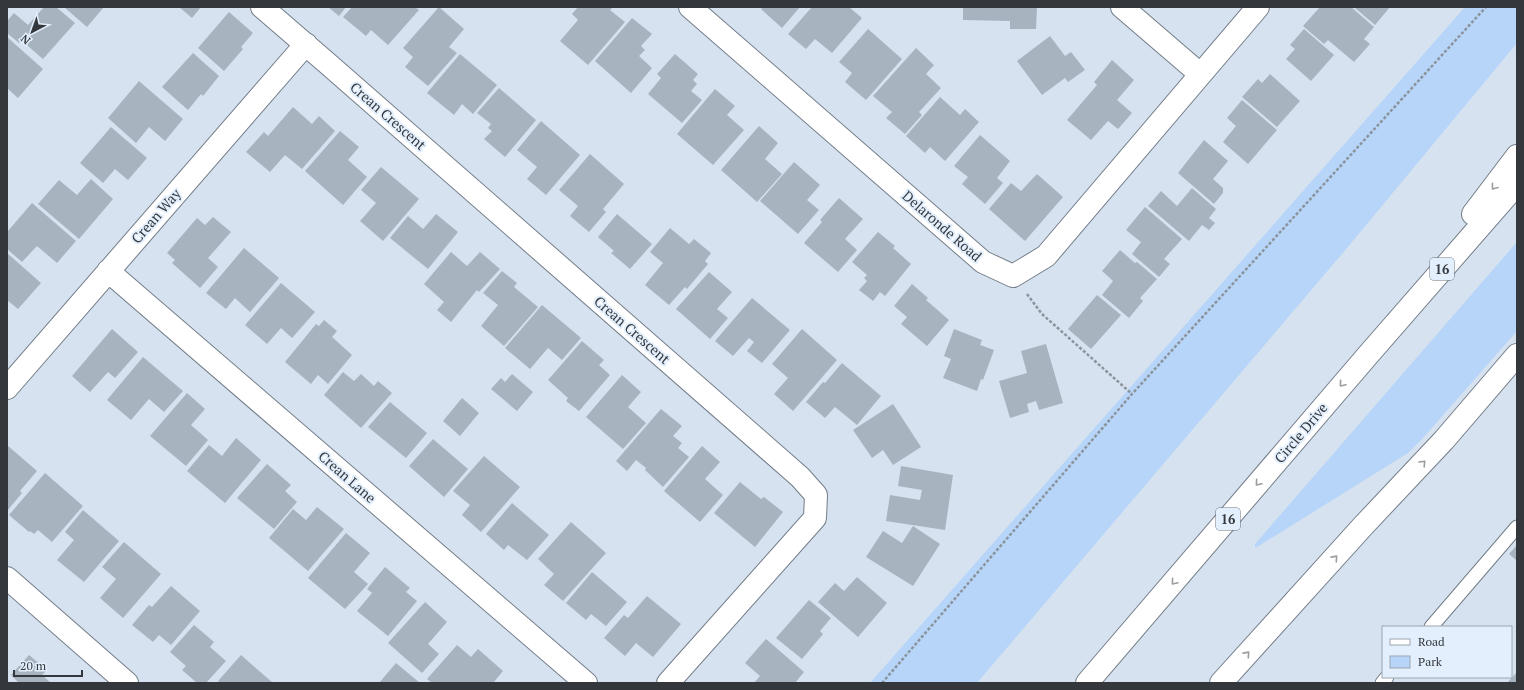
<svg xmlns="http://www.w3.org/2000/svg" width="1524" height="690" viewBox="0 0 1524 690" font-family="'PT Serif',serif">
<rect width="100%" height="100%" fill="#d6e2ef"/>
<path fill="#b6d5f9" d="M1465 7H1517V43L1347 248 977 683H870Z
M1517 242V331L1423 438 1408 453 1257 547H1255V544Z"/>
<path fill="#a8b3c0" d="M44 7H56L75 23 43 59 21 40 19 43 7 33V21L14 13 28 25Z
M64 7H104L87 27Z
M179 7H201L192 18Z
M328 7H346L339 16Z
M352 7H415L419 10 388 45 371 30 366 36 343 17Z
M439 7 464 29 449 47 457 53 428 86 405 67 413 57 403 48Z
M578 7H613L610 10 625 22 588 65 560 41 578 20 572 14Z
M763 7H800L782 28 761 9Z
M812 7H849L862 18 832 53 815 39 806 49 788 34Z
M963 7H1037L1036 29H1010V21L963 20Z
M1320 7H1351L1374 27 1364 39 1370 44 1354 62 1328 40 1324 44 1303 26Z
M1354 7H1390L1375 25Z
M229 12 253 33 241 47 243 49 224 71 198 48Z
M632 18 652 34 641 46 645 50 639 56 652 68 631 93 595 61Z
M868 29 902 59 866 100 845 82 852 73 839 62Z
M1304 29 1334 55 1311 81 1286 59 1295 49 1290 45Z
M1050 36 1065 56 1071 52 1085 70 1068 82 1065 78 1042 95 1017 61Z
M7 37 43 69 18 98 7 88Z
M916 48 934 65 926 74 941 88 919 112 922 115 905 134 886 118 892 112 873 96Z
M193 53 219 76 203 96 201 94 188 110 162 87Z
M460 54 497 85 473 114 462 104 454 115 427 93Z
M675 54 698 74 693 80 697 84 691 91 702 100 682 123 648 94 661 78 657 74Z
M1112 60 1134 80 1117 100 1132 113 1118 129 1108 121 1091 140 1067 120 1097 85 1094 82Z
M1270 74 1300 101 1277 127 1242 97 1258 79 1262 83Z
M139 81 183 119 165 141 149 127 136 143 108 118Z
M499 88 536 120 505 157 484 139 492 131 488 128 491 124 477 113Z
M715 89 735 106 727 115 744 130 713 165 677 134Z
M940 97 960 115 965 109 979 122 945 161 930 147 925 153 906 136Z
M1242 100 1277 130 1248 164 1223 142 1236 126 1227 118Z
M293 107 312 124 319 116 335 131 302 169 285 155 270 172 246 152 264 132 268 136Z
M541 121 580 155 546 195 527 179 537 167 517 150Z
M759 126 778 143 765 159 782 174 757 202 721 170Z
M111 127 147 158 128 180 115 169 103 183 80 163Z
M340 131 359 147 348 160 367 177 343 205 305 171Z
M980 135 1010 161 997 178 1003 183 985 204 962 184 968 177 954 166Z
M1204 140 1228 161 1213 179 1223 188V193L1214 204 1178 173Z
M590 154 624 184 603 209 606 212 589 232 570 216 578 206 559 190Z
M794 162 820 185 807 200 819 210 798 234 760 201Z
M381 167 419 199 383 241 360 221 376 203 361 190Z
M1037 174 1063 197 1025 241 989 209 1011 183 1021 191Z
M91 179 113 199 79 239 38 204 59 180 77 195Z
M1192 188 1216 209 1209 218 1215 223 1209 230 1202 225 1189 241 1148 206 1161 191 1177 206Z
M839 198 863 219 845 239 857 250 838 272 804 243 822 222 820 220Z
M32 203 76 241 57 263 37 246 22 262 7 249V232Z
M1145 207 1182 239 1164 259 1170 264 1159 277 1132 254 1141 242 1126 230Z
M436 214 458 232 428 269 390 238 408 216 423 229Z
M617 214 652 244 630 269 611 253 614 251 598 237Z
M213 217 231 232 208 258 218 267 200 288 172 263 175 260 167 253 197 218 205 225Z
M670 228 689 244 694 239 711 253 705 261 708 264 687 289 685 287 669 305 645 285 663 263 650 252Z
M878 232 895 246 893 248 911 264 885 296 880 292 873 301 859 290 867 281 864 278 867 275 852 262Z
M244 248 279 278 250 312 235 298 226 309 206 293Z
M1120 250 1135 263 1137 262 1157 279 1140 298 1143 301 1129 318 1102 295 1113 281 1102 271Z
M451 252 467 266 480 252 500 269 479 292 477 290 451 322 437 310 444 302 424 284Z
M7 253 41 283 18 309 7 300Z
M502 271 517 283 514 287 538 307 504 346 481 326 498 305 483 293Z
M709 272 732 292 717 309 728 318 710 339 676 309Z
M281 283 315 312 292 338 281 328 267 344 245 325Z
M912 284 928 298 926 300 949 320 927 346 901 324 907 317 894 306Z
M1097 295 1121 315 1091 349 1068 329Z
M752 298 790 330 762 363 747 351 754 342 749 338 733 356 715 341Z
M542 305 581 338 562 360 548 348 530 369 505 348Z
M324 320 337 331 332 337 352 355 328 384 318 375 311 384 285 362 316 324 319 326Z
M112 329 138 352 115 378 108 372 90 392 72 376Z
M802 329 837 360 793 411 774 394 788 378 772 364Z
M954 329 982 340 980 345 994 350 983 380 981 379 977 391 943 378 951 359 944 356Z
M582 341 604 360 599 365 610 375 579 411 566 401 568 398 548 380Z
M1046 344 1063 403 1039 410 1036 401 1027 404 1029 412 1010 418 999 381 1027 373 1021 351Z
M143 357 183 391 164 412 149 399 131 420 107 400Z
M842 363 881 396 857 425 835 407 825 418 806 402 823 382 825 383Z
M343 372 354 381 361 374 374 386 378 381 392 393 361 428 324 395Z
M512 374 533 392 517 411 491 389 501 378 505 382Z
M622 375 641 392 628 407 646 423 623 449 586 417Z
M187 393 205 409 191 425 208 440 186 466 150 436Z
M462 398 479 413 460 436 443 421Z
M390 402 427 433 406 458 368 427Z
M893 404 921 447 893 465 883 450 872 458 853 430Z
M661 409 682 426 673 436 682 443 678 448 689 457 663 487 645 470 646 468 636 460 627 471 616 461Z
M236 438 261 460 225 503 187 471 209 445 222 456Z
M433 439 468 469 444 497 409 466Z
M7 445 37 471 20 491 22 493 7 511Z
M702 446 720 462 705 479 723 495 700 522 664 491Z
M484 456 520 487 481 532 462 515 470 505 453 491Z
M267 464 291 485 285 491 297 502 274 529 237 498Z
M901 466 953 475 945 530 886 521 890 495 920 500 922 490 898 486Z
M45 473 83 506 52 542 38 530 34 534 30 531 29 532 9 515Z
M740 482 761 499 764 497 783 512 755 547 714 513Z
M512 503 549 535 527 560 508 545 504 550 486 534Z
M317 507 344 529 308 571 269 538 293 509 306 520Z
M83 510 119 541 84 582 57 560 74 540 65 532Z
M571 522 606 553 563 601 544 585 554 574 538 559Z
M913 526 940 544 913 586 866 557 883 531 902 543Z
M346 533 370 553 354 572 368 584 345 609 308 578Z
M124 542 161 574 123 618 100 598 116 579 102 567Z
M1517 545V561L1509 554Z
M385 567 410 588 406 592 417 601 388 636 357 611 372 593 367 589Z
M592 572 627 602 606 626 591 614 586 620 566 603Z
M857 577 887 603 858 637 818 602 835 583 844 591Z
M171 586 200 611 171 645 159 635 153 642 132 625 149 605 152 607Z
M647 596 681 624 653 657 636 643 625 656 604 638 624 615 628 618Z
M809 600 831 618 820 631 823 634 802 659 776 638Z
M425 602 447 622 428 644 439 654 422 673 388 643Z
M194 625 214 642 210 647 226 661 206 683H197L182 670 186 666 170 652Z
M766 639 804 672 795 683H754L760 676 745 663Z
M457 645 471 657 478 649 503 671 493 683H432L427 679Z
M29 655 47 670 42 675 51 683H17L18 682 11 675Z
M241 655 273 683H220L218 681Z
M396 663 420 683H379Z
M1517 672V683H1507Z"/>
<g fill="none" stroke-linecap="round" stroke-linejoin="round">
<defs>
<path id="service" d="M1431 627 1517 527
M1382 683 1387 677"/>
<path id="minor" d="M262 7 327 63 800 477 816 495 815 518 668 683
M690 7 983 262 1013 276 1046 256 1258 7
M1122 7 1200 74
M108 271 586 683
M7 388 306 44
M7 578 127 683"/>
<path id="motorway" d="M1473 214 1517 156
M1087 683 1368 355 1517 184
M1221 683 1363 526 1444 440 1517 355"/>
</defs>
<use href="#service" stroke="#737d89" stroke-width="15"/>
<use href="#minor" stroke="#737d89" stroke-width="24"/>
<use href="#motorway" stroke="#737d89" stroke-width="24"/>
<path stroke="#8b939c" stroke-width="2.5" stroke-dasharray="3 2" stroke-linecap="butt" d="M1027 294 1042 314 1132 394
M882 683 1132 394 1486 7"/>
<use href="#service" stroke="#fff" stroke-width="13"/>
<use href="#minor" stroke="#fff" stroke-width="22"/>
<use href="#motorway" stroke="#fff" stroke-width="22"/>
</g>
<defs><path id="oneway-chevron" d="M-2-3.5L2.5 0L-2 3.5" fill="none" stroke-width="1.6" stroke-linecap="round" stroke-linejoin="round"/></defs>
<g stroke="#9a9c9e">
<use href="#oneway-chevron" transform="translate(1494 187) rotate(127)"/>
<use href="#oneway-chevron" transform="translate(1342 384) rotate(130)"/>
<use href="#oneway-chevron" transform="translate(1423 463) rotate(-47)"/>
<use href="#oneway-chevron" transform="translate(1258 483) rotate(130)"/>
<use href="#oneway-chevron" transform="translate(1335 558) rotate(-48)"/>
<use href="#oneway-chevron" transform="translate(1174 582) rotate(130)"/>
<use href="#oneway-chevron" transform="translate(1247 654) rotate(-48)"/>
</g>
<g text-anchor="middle" stroke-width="4" stroke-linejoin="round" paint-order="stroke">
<g fill="#e3effd" stroke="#686f77" stroke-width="1">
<rect x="1430" y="258" width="24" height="22" rx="3"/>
<rect x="1216" y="508" width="24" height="22" rx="3"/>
</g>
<g font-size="13" font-weight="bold" fill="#34383d">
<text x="1442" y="274">16</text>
<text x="1228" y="524">16</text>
</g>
<g font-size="14" fill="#34383d" stroke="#e3effd">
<text transform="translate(388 116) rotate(41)" y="5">Crean Crescent</text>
<text transform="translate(156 216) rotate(-49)" y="5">Crean Way</text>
<text transform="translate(942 226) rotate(41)" y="5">Delaronde Road</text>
<text transform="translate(632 330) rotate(41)" y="5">Crean Crescent</text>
<text transform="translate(1301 433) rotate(-50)" y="5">Circle Drive</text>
<text transform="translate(347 477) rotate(41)" y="5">Crean Lane</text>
</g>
</g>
<rect width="1524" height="690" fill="none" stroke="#34383d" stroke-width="16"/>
<rect x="1382" y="626" width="130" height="52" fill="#e3effd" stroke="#9da6b0"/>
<rect x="1390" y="639" width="20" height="6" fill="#ffffff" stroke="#9da6b0"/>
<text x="1418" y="646" font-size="12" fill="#34383d">Road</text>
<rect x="1390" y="656" width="20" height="12" fill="#b6d5f9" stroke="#9da6b0"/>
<text x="1418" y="666" font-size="12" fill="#34383d">Park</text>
<g transform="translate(32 32) rotate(221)" stroke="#e3effd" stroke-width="3" paint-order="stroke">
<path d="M0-3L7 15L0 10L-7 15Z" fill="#34383d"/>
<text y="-6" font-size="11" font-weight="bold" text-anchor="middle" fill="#34383d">N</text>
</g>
<path d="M14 670v6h68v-6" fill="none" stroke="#34383d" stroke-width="2"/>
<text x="20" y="670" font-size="12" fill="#34383d" stroke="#e3effd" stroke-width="3" paint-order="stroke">20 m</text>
</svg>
